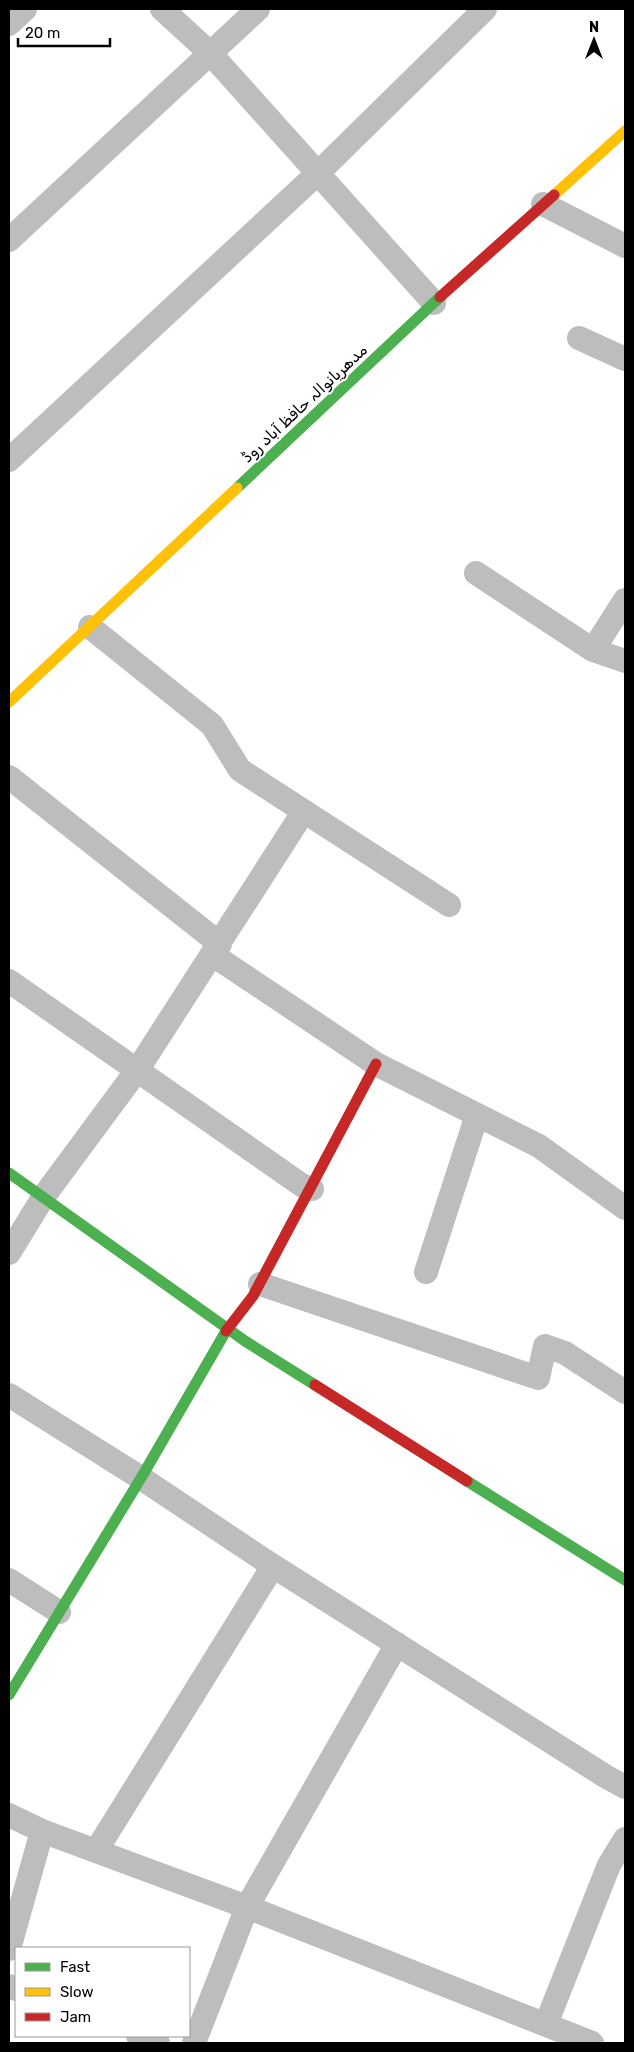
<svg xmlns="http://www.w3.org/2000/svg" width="634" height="2052" viewBox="0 0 634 2052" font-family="Rubik,Vazirmatn,sans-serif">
<rect width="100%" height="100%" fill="#fff"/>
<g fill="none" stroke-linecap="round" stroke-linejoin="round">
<path stroke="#bdbdbd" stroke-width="24" d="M162 9 210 53 434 303
M9 24 25 9
M543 204 625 246
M9 240 258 9
M579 338 625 359
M9 460 318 173 485 9
M476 573 593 650 625 661
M90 627 212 725 240 770 449 905
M593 650 625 600
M9 777 220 944
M213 955 376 1064 539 1146 625 1208
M9 981 303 1186 312 1189
M9 1253 44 1196 138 1069 304 811
M426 1272 477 1115
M260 1284 538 1378 545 1346 565 1353 625 1392
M9 1395 141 1478 273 1566 605 1776 625 1787
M9 1580 59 1612
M9 1815 42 1831 247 1907 592 2043
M96 1851 273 1566
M9 1949 42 1831
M9 1986 16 1989
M546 2024 609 1865 625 1839
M138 2036 158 2043
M194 2043 247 1907 397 1644"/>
<path stroke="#4caf50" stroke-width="11" d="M237 488 440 297
M9 1173 245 1341 315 1385
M467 1481 625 1580
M9 1695 141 1478 226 1331"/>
<path stroke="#ffc107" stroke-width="11" d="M554 195 625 131
M9 702 237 488"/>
<path stroke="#c62828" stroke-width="11" d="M440 297 554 195
M226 1331 253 1296 376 1064
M315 1385 467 1481"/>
</g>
<g text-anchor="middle" stroke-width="4" stroke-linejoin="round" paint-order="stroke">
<g font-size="16" fill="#000" stroke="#fff">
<text transform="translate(304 403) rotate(-43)" y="6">مدھریانوالہ حافظ آباد روڈ</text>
</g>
</g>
<rect width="634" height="2052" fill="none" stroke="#000000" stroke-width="20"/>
<rect x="15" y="1947" width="175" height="90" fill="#ffffff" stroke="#999999"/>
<rect x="25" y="1963" width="25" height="8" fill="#4caf50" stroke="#999999"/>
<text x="60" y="1972" font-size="15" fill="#000000">Fast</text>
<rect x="25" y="1988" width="25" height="8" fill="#ffc107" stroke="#999999"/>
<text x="60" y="1997" font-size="15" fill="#000000">Slow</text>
<rect x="25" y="2013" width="25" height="8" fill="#c62828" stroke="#999999"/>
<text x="60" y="2022" font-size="15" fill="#000000">Jam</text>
<g transform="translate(594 40)" stroke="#ffffff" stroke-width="4" paint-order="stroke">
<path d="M0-4L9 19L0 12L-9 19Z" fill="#000000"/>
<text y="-8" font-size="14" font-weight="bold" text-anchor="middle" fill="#000000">N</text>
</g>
<path d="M18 38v8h92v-8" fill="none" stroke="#000000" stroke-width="2.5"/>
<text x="25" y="38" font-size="15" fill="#000000" stroke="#ffffff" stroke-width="4" paint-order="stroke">20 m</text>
</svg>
